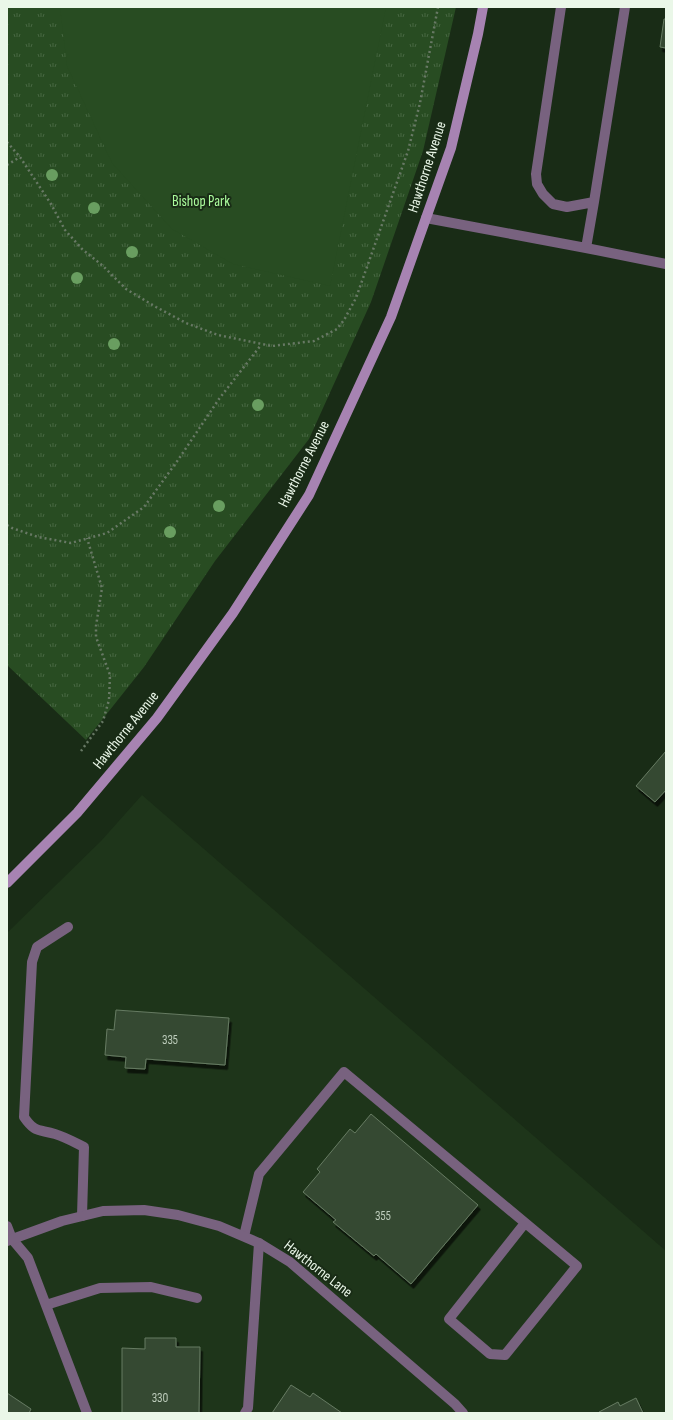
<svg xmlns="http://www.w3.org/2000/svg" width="673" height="1420" viewBox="0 0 673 1420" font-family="'Sofia Sans Condensed',sans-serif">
<defs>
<pattern id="park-tufts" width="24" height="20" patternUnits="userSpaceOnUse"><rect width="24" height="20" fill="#284c22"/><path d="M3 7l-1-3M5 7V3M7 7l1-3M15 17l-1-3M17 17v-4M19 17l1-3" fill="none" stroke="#476742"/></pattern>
<filter id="shadow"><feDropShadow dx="2.5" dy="4.5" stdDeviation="0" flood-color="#0009"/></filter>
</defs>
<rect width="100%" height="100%" fill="#192c16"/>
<!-- built -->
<path fill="#1e351a" d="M142,795L666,1251V1413H7V933L101,841Z"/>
<!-- park -->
<path fill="url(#park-tufts)" d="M7,7H456L423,151L371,302L309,439L215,561L144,667L86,740L7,665Z"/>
<!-- garden -->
<path fill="#284c22" d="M60,7H386L330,286L233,264L172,229L112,163L67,66Z"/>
<!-- building -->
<path fill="#364a33" stroke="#667b62" filter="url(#shadow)" d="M664,19H666V48L660,47Z
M666,751V790L655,802L636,786Z
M116,1010L229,1018L225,1065L146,1059L145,1069L125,1068L126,1057L105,1055L107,1029L114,1030Z
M371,1114L478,1205L411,1284L376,1254L374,1256L333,1222L336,1220L303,1192L320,1172L317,1169L350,1129L355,1133Z
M145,1338H176V1347H200L199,1413H122V1348L145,1349Z
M291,1385L310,1397L313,1393L342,1413H272Z
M7,1393L31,1409L29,1413H7Z
M636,1398L643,1413H599V1412L618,1402L620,1406Z"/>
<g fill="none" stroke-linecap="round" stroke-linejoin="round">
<!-- path -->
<path stroke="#687965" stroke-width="2.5" stroke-dasharray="2 3" stroke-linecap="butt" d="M7,142L20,157L51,204L65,230L82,249L103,266L126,289L156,307L186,323L218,335L272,346L314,341L337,329L344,320L356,298L408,151L420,103L438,7
M7,165L20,157
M7,525L12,528L38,537L71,543L107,533L144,507L178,460L219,399L261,345
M81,751L103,721L109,700L110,675L96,637V626L102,588L87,538"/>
<!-- lane -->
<path stroke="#78627f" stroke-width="10" d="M561,7L536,174L537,184L543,194L553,204L567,207L594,202
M426,218L586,248L594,202L625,7
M586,248L666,264
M68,927L37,947L32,962L24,1117C35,1133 38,1129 55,1134C65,1137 74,1142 84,1147L82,1216
M7,1226L12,1239L28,1258L87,1413
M244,1236L259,1174L344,1072L577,1266L505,1355L490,1354L449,1319L525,1223
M46,1305L100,1288L151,1287L197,1298
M245,1413L248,1408L259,1243"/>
<!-- street -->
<path stroke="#78627f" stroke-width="10" d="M7,1241L62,1221L103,1211L144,1210L178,1215L219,1226L259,1243L290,1262L455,1404L463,1413"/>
<!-- secondary -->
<path stroke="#a783b2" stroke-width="10" d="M7,883L77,813L157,718L233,613L309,495L391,317L426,218L451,148L478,34L483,7"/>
</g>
<!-- trees -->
<g fill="#699e60">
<circle cx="52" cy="175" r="6"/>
<circle cx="94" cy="208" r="6"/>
<circle cx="132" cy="252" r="6"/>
<circle cx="77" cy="278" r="6"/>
<circle cx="114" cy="344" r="6"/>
<circle cx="258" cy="405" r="6"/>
<circle cx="219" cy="506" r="6"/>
<circle cx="170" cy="532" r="6"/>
</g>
<g text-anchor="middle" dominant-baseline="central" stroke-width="4" stroke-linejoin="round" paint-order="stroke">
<!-- number labels -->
<g font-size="13" fill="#bdccbb">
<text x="170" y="1040">335</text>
<text x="383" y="1216">355</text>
<text x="160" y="1398">330</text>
</g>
<!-- street labels -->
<g font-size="15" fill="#eaf7e8" stroke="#192c16">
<text transform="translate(427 167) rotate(-72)">Hawthorne Avenue</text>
<text transform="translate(304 464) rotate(-63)">Hawthorne Avenue</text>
<text transform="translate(126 730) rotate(-51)">Hawthorne Avenue</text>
<text transform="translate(318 1269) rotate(38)">Hawthorne Lane</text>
</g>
<!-- park labels -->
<g font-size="15" fill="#abfc9d" stroke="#192c16">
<text x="201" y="201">Bishop Park</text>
</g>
</g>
<!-- border -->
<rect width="673" height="1420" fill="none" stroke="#eaf7e8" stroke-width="16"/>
</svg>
